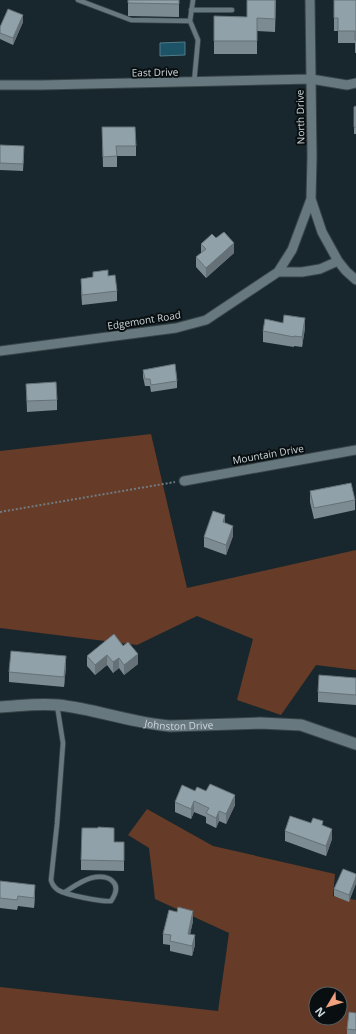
<svg xmlns="http://www.w3.org/2000/svg" width="356" height="1034" viewBox="0 0 356 1034" font-family="'Open Sans',sans-serif">
<rect width="100%" height="100%" fill="#18272d"/>
<!-- green -->
<path fill="#663b27" fill-rule="evenodd" d="M151,434L187,588L356,550V670L316,665L281,715L237,700L253,639L197,616L137,645L0,628V451Z
M147,809L213,846L335,874L333,896L356,900V1034H0V987L218,1011L229,933L155,899L149,848L128,835ZM316,994H340V1018H316Z"/>
<!-- water -->
<path fill="#1c5366" stroke="#517b89" d="M185,42V55L160,56V43Z"/>
<g fill="none" stroke-linecap="round" stroke-linejoin="round">
<!-- service casing -->
<g stroke="#384448" stroke-width="6">
<path id="service" d="M78,0L131,20L190,21
M193,0L190,21L198,40L194,83
M191,10H232
M57,705L63,743L57,824L51,880C52,884 55,888 58,890C66,895 102,902 111,901C124,882 108,874 91,878C81,881 73,887 65,892"/>
</g>
<!-- minor casing -->
<g stroke="#384448" stroke-width="11">
<path id="minor" d="M310,0L312,157L311,199L322,232L338,261L346,271L356,280
M0,85H42L311,79L347,85L356,83
M311,199L292,250L278,272H302L320,269L338,261
M0,351L176,328L206,320L278,272
M184,481L356,450"/>
</g>
<!-- tertiary casing -->
<g stroke="#384448" stroke-width="13">
<g id="tertiary">
<path id="s1" d="M0,707C19,706 39,703 58,705C96,709 132,723 170,726L260,723L301,725L356,744"/>
</g>
</g>
<!-- path -->
<path stroke="#707c81" stroke-width="2" stroke-dasharray="2 2" stroke-linecap="butt" d="M0,512L175,482"/>
<!-- service -->
<use href="#service" stroke="#67787f" stroke-width="4.5"/>
<!-- minor -->
<use href="#minor" stroke="#67787f" stroke-width="9"/>
<!-- tertiary -->
<use href="#tertiary" stroke="#67787f" stroke-width="11"/>
</g>
<!-- wall -->
<path fill="#7c8a91" d="M128,0H179V17L128,16Z
M276,0L275,32L257,31V54H214V16L247,17Z
M334,0H356V53H355V43H338V31H334Z
M23,22L13,45L0,39V27Z
M356,106V134H354V107Z
M102,127L136,146V156H117V167H103Z
M0,145L24,153L23,171L0,170Z
M216,238L234,253L206,278L196,267V257L201,253V244Z
M93,272L117,291V301L82,305L81,289V279L93,277Z
M305,328L302,347L294,346V347L263,342V331Z
M143,370L177,381V388L151,392L150,386H145L143,377Z
M26,384L57,400V410L27,412Z
M310,491L355,500V510L314,519L310,502Z
M225,523L233,536L226,555L204,547V537Z
M114,634L138,664L124,675L119,668L113,673L107,665L95,675L87,666V656Z
M66,666L64,687L9,682V672Z
M356,678V705L318,702V692Z
M195,791L235,805L226,824L219,821L216,828L206,823V817L194,812L191,819L175,812V802Z
M311,823L323,826L332,839L326,856L285,841V831Z
M98,828L114,842H124V871L81,870V860Z
M356,874L349,902L334,896V889Z
M0,881L35,895L34,908L18,906L17,910L0,908Z
M193,921L190,934L195,945L192,956L170,951V945L163,944V934Z
M356,1013V1034H347V1029Z"/>
<!-- shaded-wall -->
<path fill="#657176" d="M23,15V22L13,45V38Z
M234,243V253L206,278V268Z
M305,318V328L302,347V337Z
M225,515V525L223,522Z
M233,526V536L226,555V545Z
M138,654V664L124,675V665Z
M107,655V665L95,675V665Z
M66,656V666L64,687V677Z
M119,658V668L113,673V662Z
M235,795V805L226,824V814Z
M194,801V812L191,819V809Z
M219,811V821L216,828V818Z
M332,829V839L326,856V846Z
M356,877V884L349,902V895Z
M35,885V895L34,908V898Z
M193,911V921L188,944V934Z
M195,935V945L192,956V946Z"/>
<!-- building -->
<path fill="#90a1a9" stroke="#657176" d="M128,0H179V4L128,3Z
M247,0H275V19L257,18V41H214V16L247,17Z
M334,0H356V40H355V31H338V18H334Z
M8,9L23,15L13,38L0,33V27Z
M356,106V127H354V107Z
M102,127H135L136,146H116L117,156L103,157Z
M0,145L24,146L23,164L0,163Z
M224,232L234,243L206,268L196,257L206,249L201,244L212,234L216,238Z
M108,270V276L115,275L117,291L82,295L81,279L93,277V272Z
M284,315L305,318L302,337L294,336V337L263,331L265,319L283,323Z
M175,364L177,381L151,385L150,379H145L143,370Z
M56,382L57,400L27,401L26,384Z
M351,483L355,500L314,508L310,491Z
M213,511L225,515L223,522L233,526L226,545L204,537Z
M114,634L123,646L128,642L138,654L124,665L119,658L113,662L107,655L95,665L87,656Z
M11,651L66,656L64,677L9,672Z
M319,675L356,678V695L318,692Z
M210,784L235,795L226,814L219,811L216,818L206,813L209,808L194,801L191,809L175,802L182,785L195,791L197,787L206,791Z
M290,816L311,823L313,818L323,821L322,825L332,829L326,846L285,831Z
M98,827L114,828V842H124V861L81,860L82,828H98Z
M343,869L356,874V877L349,895L334,889Z
M0,881L35,885L34,898L18,896L17,900L0,898Z
M178,907L193,911L188,934L195,935L192,946L170,941L171,935L163,934L169,910L177,912Z
M349,1012L356,1013V1030L347,1029Z"/>
<g text-anchor="middle" dominant-baseline="central" stroke-width="4" stroke-linejoin="round" paint-order="stroke">
<!-- street labels -->
<g font-size="10" fill="#ced7db" stroke="#090f11">
<text transform="translate(155 72) rotate(-1)">East Drive</text>
<text transform="translate(300 117) rotate(-91)">North Drive</text>
<text transform="translate(144 320) rotate(-9)">Edgemont Road</text>
<text transform="translate(268 454) rotate(-10)">Mountain Drive</text>
<text stroke="none"><textPath href="#s1" startOffset="181">Johnston Drive</textPath></text>
</g>
</g>
<!-- north arrow -->
<g transform="translate(328 1006) rotate(232)"><circle r="19" fill="#090f11" stroke="#585f62"/>
<path d="M0-3L7 15L0 10L-7 15Z" fill="#f1a17d"/>
<text y="-6" font-size="11" font-weight="bold" text-anchor="middle" fill="#ced7db">N</text>
</g>
</svg>
